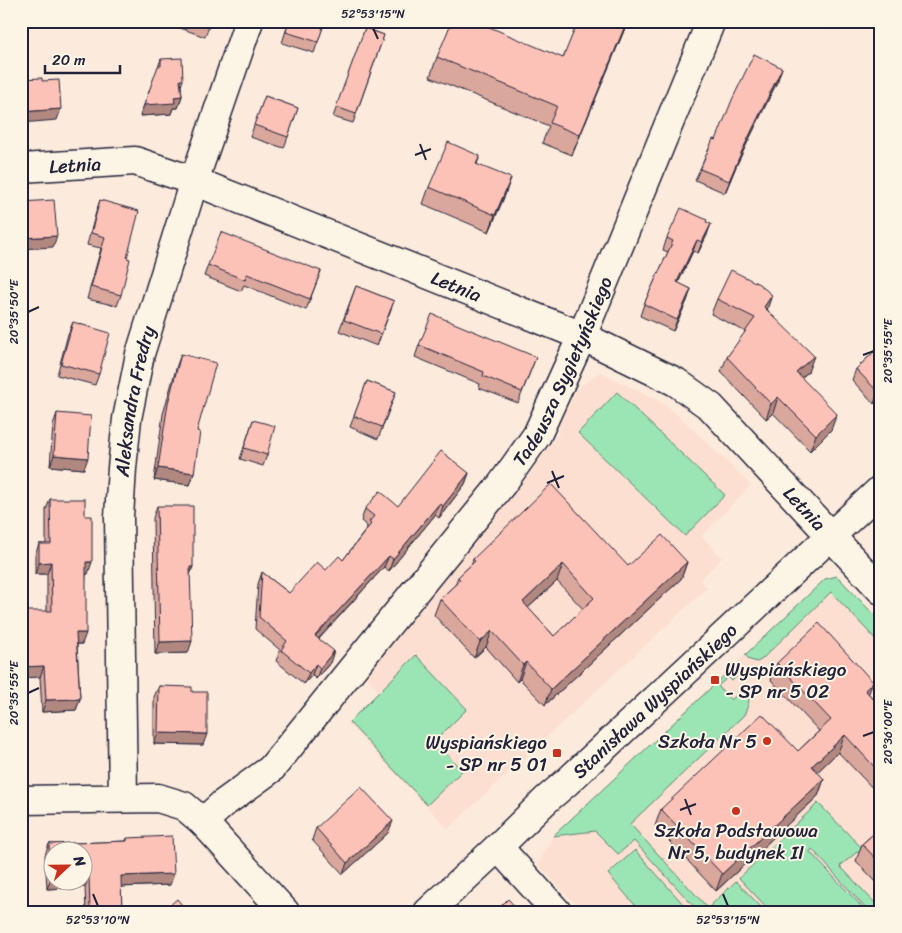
<svg xmlns="http://www.w3.org/2000/svg" width="902" height="933" viewBox="0 0 902 933" font-family="Sriracha,sans-serif">
<rect width="100%" height="100%" fill="#fcebdc"/>
<filter id="ink" filterUnits="userSpaceOnUse"><feTurbulence type="fractalNoise" baseFrequency=".02" numOctaves="2"/><feDisplacementMap in="SourceGraphic" scale="10" xChannelSelector="R" yChannelSelector="G"/><feConvolveMatrix kernelMatrix="1 2 1 2 8 2 1 2 1" color-interpolation-filters="sRGB"/></filter>
<g filter="url(#ink)">
<!-- built -->
<path fill="#fcdfd1" d="M600,372L663,403L681,418L751,485L702,536L722,558L700,580L707,588L448,829L347,723L378,691L370,681L367,672L528,476L558,434L560,423L577,389Z
M837,576L881,622V912H582L538,864L553,836L825,579Z"/>
<!-- green -->
<path fill="#9be4b3" stroke="#5e8377" d="M617,392L725,495L685,536L578,433Z
M837,576L881,622V645L831,592L761,660L757,662L750,660L745,655L825,579Z
M416,655L467,709L435,741L462,771L427,805L349,722Z
M731,669L737,676L732,681L728,677L718,686L731,700L746,687C751,698 749,704 744,715L630,824L708,908L736,881L766,912H699L634,841L618,854L595,831L553,836Z
M818,803L862,848L840,866L877,905L869,912L812,849L810,852L867,912H771L739,878Z
M635,850L684,905L676,912H641L608,874Z"/>
<g fill="none" stroke-linecap="round" stroke-linejoin="round">
<!-- street casing -->
<g stroke="#22223b" stroke-width="31">
<g id="street">
<path id="s1" d="M21,168L135,161L194,181L582,336L676,382L711,407L881,590"/>
<path id="s2" d="M123,798L119,517L122,468L127,419L140,354L194,181L249,21"/>
<path d="M21,800L158,798L184,806L203,822L285,912"/>
<path id="s3" d="M203,822L224,803L271,769L502,484L537,435L582,336L711,21"/>
<path d="M498,847L557,912"/>
<path id="s4" d="M428,912L498,847L546,800L567,782L881,489"/>
</g>
</g>
<!-- street -->
<use href="#street" stroke="#fcf5e5" stroke-width="28"/>
</g>
<!-- wall -->
<path fill="#daa79d" stroke="#22223b" fill-rule="evenodd" d="M116,21H128L121,28Z
M173,21H211L205,37L172,25Z
M289,21H325L314,53L282,43Z
M628,21L572,155L542,143L549,126L430,77L437,57L563,58Z
M815,21H837L834,29Z
M365,28L384,35L353,123L333,117Z
M161,59L183,80L181,86L182,96L178,108H173L171,114L140,116Z
M778,80L737,164L725,193L695,180L700,169L716,140Z
M265,96L298,108L284,148L250,137Z
M480,156L477,164L505,195L489,232L423,204L429,187Z
M100,200L121,295L117,306L87,299L101,248L87,245L96,212Z
M706,222L707,235L698,253L693,251L678,283L691,289L687,301L673,331L640,316L644,304L668,252L663,250L667,238Z
M208,265L321,271L306,310L244,285L241,291L204,276Z
M356,286L394,301L377,346L339,331Z
M717,299L767,309L808,372L801,378L831,430L810,451L773,413L766,419L721,372L727,357L746,332L711,314Z
M881,320V337L876,332Z
M73,322L99,374L95,385L57,375L68,334Z
M419,345L536,357L518,403L479,388L480,384L415,357Z
M881,345V397L874,404L852,380L856,369Z
M181,354L197,431L194,473L190,485L154,480L163,414L177,365Z
M367,381L396,392L378,439L350,427Z
M57,413L84,469L50,466L53,425Z
M253,420L267,455L263,466L240,459Z
M469,473L465,484L439,518L435,515L389,571L384,567L319,639L330,663L316,679L312,675L304,684L276,661L280,650L255,629L258,584L262,572L289,593L343,560L365,531L367,526L361,521L365,509L398,506Z
M50,499L85,516L88,574H86L82,644H77L80,699L76,710L42,712L40,677L47,611V574H35V555L39,544H46V510Z
M157,506L188,653L155,654L153,518Z
M473,559L628,566L687,562L681,579L545,705L520,679L517,682L486,647L474,658L434,615L440,599L455,585L458,577L471,565ZM557,581L583,609L554,636L528,608Z
M777,663L869,694L881,707V797L838,752L817,772L824,779L818,796L716,891L655,826L661,809L798,751L819,731L771,680Z
M159,686L192,692L203,745L154,744V697Z
M881,827V887L856,861L862,844Z
M316,828L388,833L343,874L312,840Z
M127,838L170,885L121,887L122,912H86L85,887L47,889L45,855L49,844L126,841Z"/>
<!-- shaded-wall -->
<path fill="#b18880" stroke="#22223b" d="M124,21H128L121,28Z
M627,21H628L572,155L580,135Z
M782,68L778,80L737,164L725,193L741,153Z
M182,96L178,108H173L171,114L140,116L144,105L174,97Z
M61,109L57,120L21,123V112Z
M511,178L505,195L489,232L495,215Z
M711,224L707,235L698,253L702,242Z
M57,236L53,247L21,249V238Z
M697,240L693,251L673,294L677,282Z
M691,289L687,301L673,331L677,320Z
M772,295L767,310L764,307Z
M814,356L808,372L790,387L796,372Z
M881,390V397L874,404L878,392Z
M778,397L773,413L766,419L771,404Z
M837,414L831,430L810,451L816,435Z
M54,455L88,458L84,469L50,466Z
M158,468L194,473L190,485L154,480Z
M469,473L465,484L439,518L443,506Z
M439,504L435,515L389,571L393,559Z
M389,556L384,567L311,647L315,636Z
M51,562L47,574H35L39,563Z
M86,562H92L88,574H81Z
M687,562L681,579L545,705L551,689Z
M563,564L557,581L517,618L523,602Z
M190,567H193L189,578Z
M492,631L486,647L474,658L480,642Z
M76,633H86L82,644H72Z
M192,641L188,653L155,654L160,642Z
M334,651L330,663L316,679L320,668Z
M526,662L520,679L517,682L523,665Z
M316,664L312,675L304,684L309,673Z
M44,666L40,677L21,678V667Z
M873,682L867,698L865,690Z
M80,699L76,710L42,712L46,700Z
M158,733L207,734L203,745L154,744Z
M845,735L838,752L806,783L812,766Z
M824,779L818,796L716,891L722,874Z
M393,821L388,833L343,874L347,863Z
M174,874L170,885L117,887L121,876Z
M89,876L85,887L47,889L51,878H52V880H82V877Z"/>
<!-- building -->
<path fill="#fdc2b7" stroke="#22223b" fill-rule="evenodd" d="M196,21H211L209,26Z
M289,21H325L318,42L286,32Z
M452,21H475L563,58L578,21H627L580,135L550,123L557,106L437,57Z
M365,28L384,35L356,114L336,107Z
M754,54L782,68L741,153L729,181L700,169L713,139L716,140L732,100Z
M182,58L183,80H180L182,96L174,97L175,103L144,105L158,66H161V59Z
M42,78V81L59,80L61,109L21,112V79Z
M265,96L298,108L288,137L254,125Z
M448,142L480,156L476,164L511,178L495,215L429,187Z
M54,200L57,236L21,238V202Z
M100,200L139,211L127,258L130,259L121,295L91,287L105,237L91,233Z
M681,208L707,220L706,222L711,224L702,242L697,240L677,282L691,289L677,320L644,304L673,241L667,238Z
M221,232L321,271L310,299L247,274L245,280L208,265Z
M731,270L759,284L772,295L764,307L814,356L796,372L837,414L816,435L778,397L771,404L727,357L755,318L717,299Z
M356,286L394,301L381,334L344,320Z
M432,314L536,357L522,392L483,376L484,372L419,345Z
M73,322L110,333L99,374L61,364Z
M881,345V390L878,392L856,369Z
M181,354L216,363L197,431L200,432L194,473L158,468L168,403Z
M367,381L396,392L382,427L354,416Z
M57,413L91,416L88,458L54,455Z
M253,420L275,426L267,455L244,448Z
M441,451L469,473L443,506L439,504L393,559L389,556L315,636L334,651L320,668L316,664L309,673L281,650L287,641L259,617L262,572L289,593L317,562L326,570L339,556L343,560L371,524L369,522L374,516L365,509L380,491L398,506Z
M551,484L628,566L662,535L687,562L551,689L526,662L523,665L492,631L480,642L440,599L460,580L458,577L475,561L473,559ZM563,564L594,598L554,636L523,602Z
M50,499H85V516H92V562H86V633H76L80,699L46,700L44,666L21,667V611H52L51,562L39,563V544H51Z
M157,506H193V567H190L192,641L160,642Z
M819,623L873,682L865,690L881,707V774L845,735L812,766L824,779L722,874L661,809L762,714L798,751L831,720L777,663Z
M159,686L192,687V692H207V734L158,733Z
M361,787L393,821L347,863L316,828Z
M881,827V864L862,844Z
M172,836L174,874L121,876L122,912H90L89,876L82,877V850H52V878H51L49,844L127,841V838Z
M177,899L188,912H162Z
M508,899L520,912H495Z"/>
</g>
<!-- ticks -->
<path fill="none" stroke="#22223b" stroke-width="2" d="M373,28L378,39M420,144L426,160M415,155L431,149M28,312L39,307M863,355L874,351M552,471L559,488M547,483L564,476M28,693L39,688M863,736L874,732M685,799L691,815M680,810L696,804M93,894L98,906M723,894L728,906"/>
<!-- markers -->
<g fill="#c8321e" stroke="#fcf5e5" stroke-width="2">
<rect x="710" y="675" width="10" height="10" rx="2.5"/>
<circle cx="767" cy="741" r="5"/>
<rect x="552" y="748" width="10" height="10" rx="2.5"/>
<circle cx="736" cy="811" r="5"/>
</g>
<g text-anchor="middle" dominant-baseline="central" stroke-width="4" stroke-linejoin="round" paint-order="stroke">
<!-- street labels -->
<g font-size="19" fill="#22223b" stroke="#fcf5e5">
<text stroke="none"><textPath href="#s1" startOffset="54">Letnia</textPath></text>
<text stroke="none"><textPath href="#s1" startOffset="459">Letnia</textPath></text>
<text stroke="none"><textPath href="#s3" startOffset="582">Tadeusza Sygietyńskiego</textPath></text>
<text stroke="none"><textPath href="#s2" startOffset="398">Aleksandra Fredry</textPath></text>
<text stroke="none"><textPath href="#s1" startOffset="880">Letnia</textPath></text>
<text stroke="none"><textPath href="#s4" startOffset="310">Stanisława Wyspiańskiego</textPath></text>
</g>
<!-- poi labels -->
<g font-size="19" fill="#22223b" stroke="#fcf5e5" text-anchor="end">
<text x="725" y="669" text-anchor="start">Wyspiańskiego<tspan x="725" dy="22">- SP nr 5 02</tspan></text>
<text x="757" y="741">Szkoła Nr 5</text>
<text x="547" y="742">Wyspiańskiego<tspan x="547" dy="22">- SP nr 5 01</tspan></text>
<text x="736" y="830" text-anchor="middle">Szkoła Podstawowa<tspan x="736" dy="22">Nr 5, budynek II</tspan></text>
</g>
</g>
<!-- margin -->
<rect width="902" height="933" fill="none" stroke="#fcf5e5" stroke-width="55"/>
<!-- north arrow -->
<g transform="translate(68 866) rotate(68)"><circle r="24" fill="#fcf5e5" stroke="#a5a1a1"/>
<path d="M0-4L9 19L0 12L-9 19Z" fill="#c8321e"/>
<text y="-8" font-size="14" font-weight="bold" text-anchor="middle" fill="#22223b">N</text>
</g>
<!-- scale -->
<path d="M45 65v8h75v-8" fill="none" stroke="#22223b" stroke-width="2.5"/>
<text x="52" y="65" font-size="15" fill="#22223b" stroke="#fcf5e5" stroke-width="4" paint-order="stroke">20 m</text>
<rect x="28" y="28" width="846" height="878" fill="none" stroke="#22223b" stroke-width="2"/>
<g font-size="12" text-anchor="middle" fill="#22223b">
<text x="373" y="18">52°53'15"N</text>
<text transform="translate(14 312) rotate(-90)" y="4">20°35'50"E</text>
<text transform="translate(888 351) rotate(-90)" y="4">20°35'55"E</text>
<text transform="translate(14 693) rotate(-90)" y="4">20°35'55"E</text>
<text transform="translate(888 732) rotate(-90)" y="4">20°36'00"E</text>
<text x="98" y="924">52°53'10"N</text>
<text x="728" y="924">52°53'15"N</text>
</g>
</svg>
